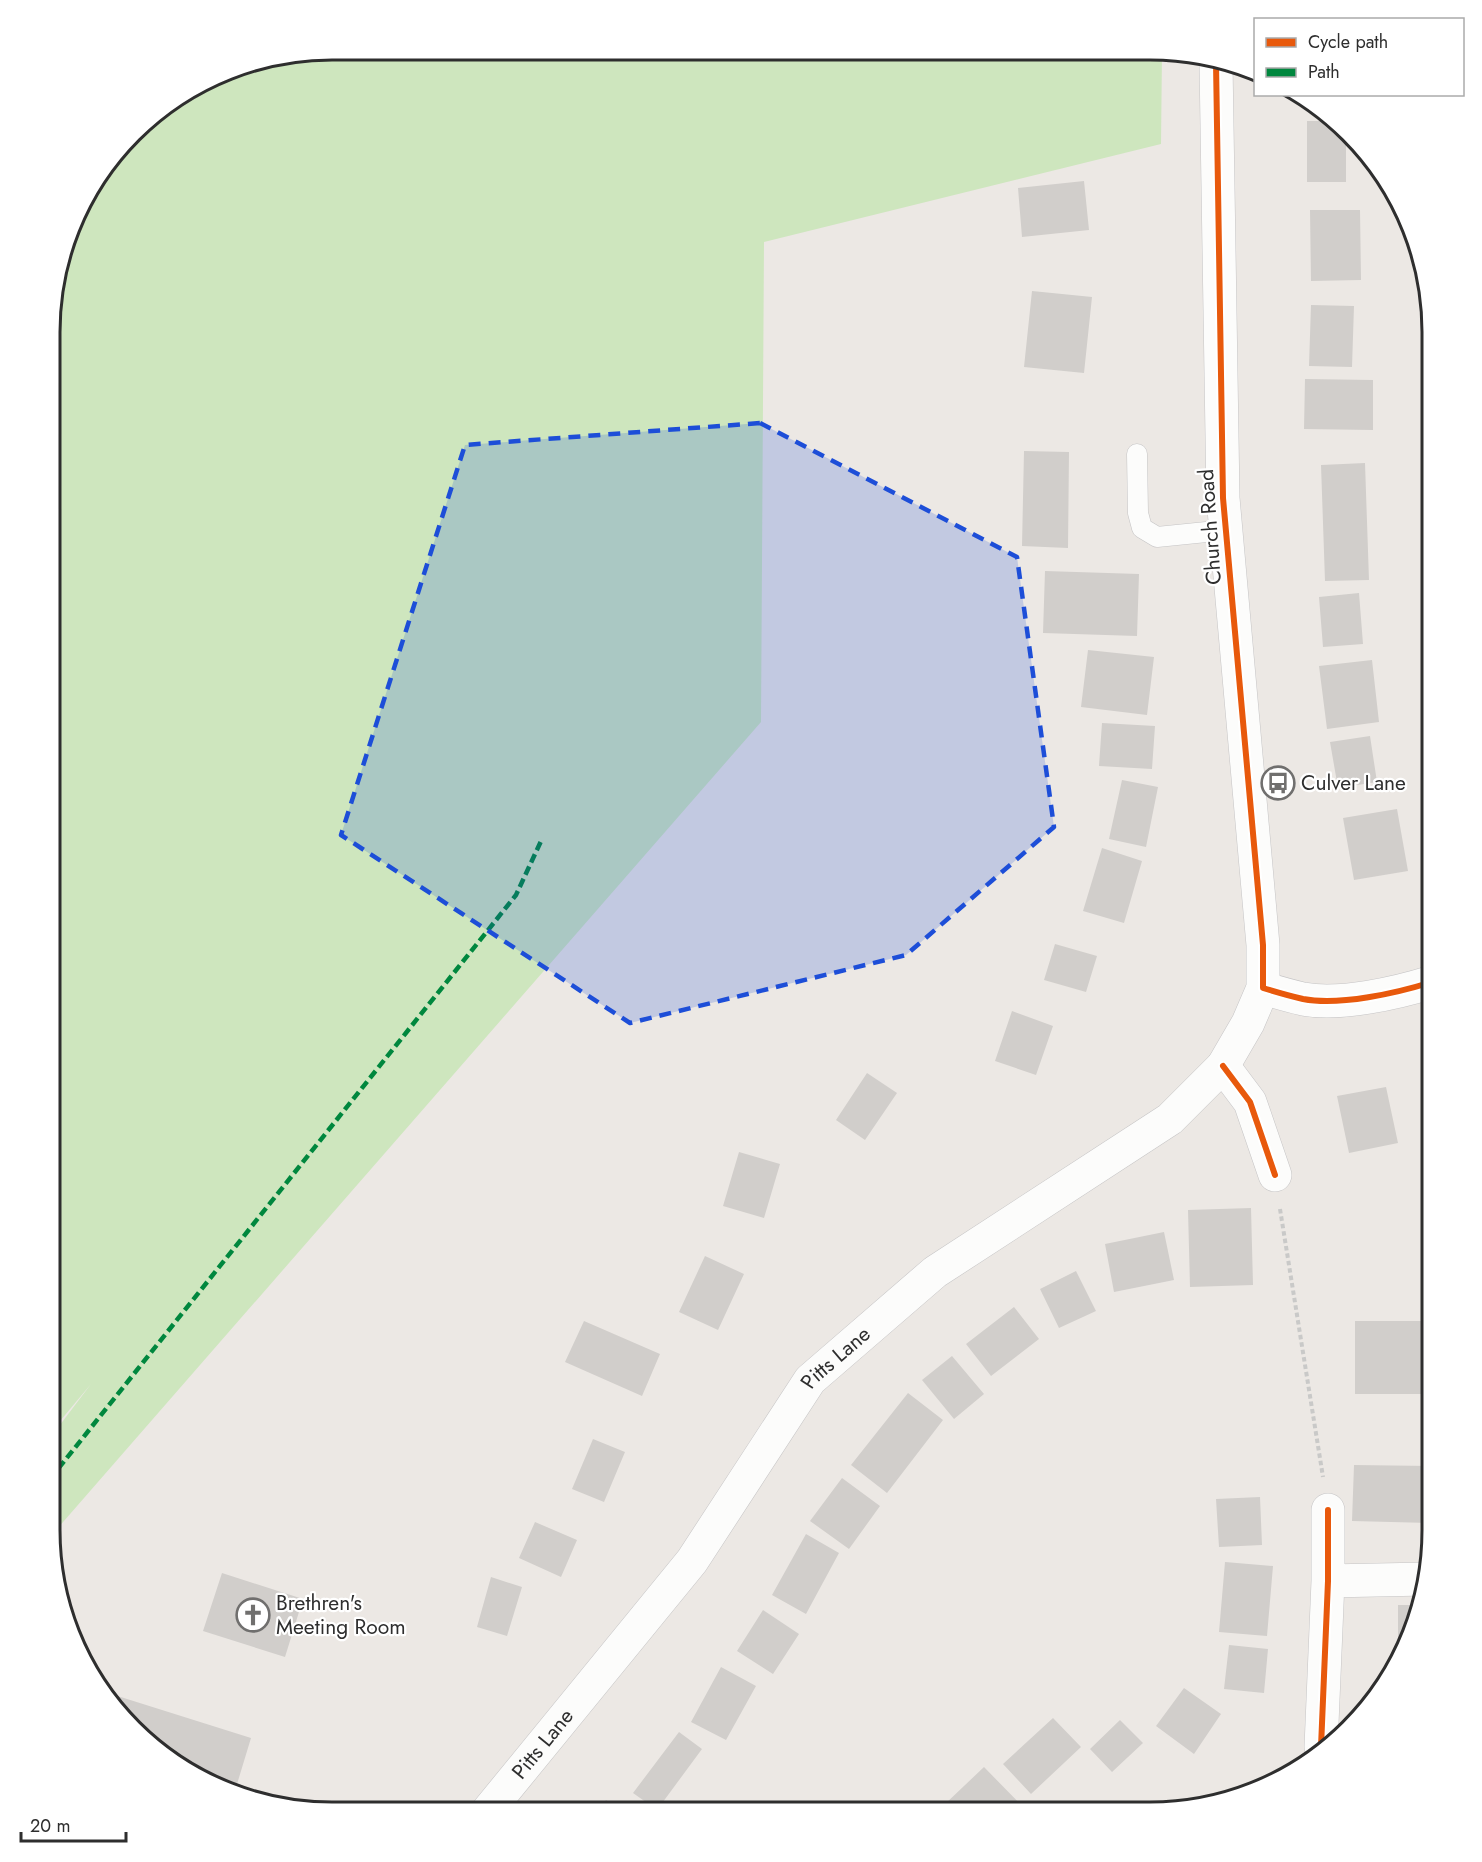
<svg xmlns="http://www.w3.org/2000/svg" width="1482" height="1862" viewBox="0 0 1482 1862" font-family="Jost,sans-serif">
<rect width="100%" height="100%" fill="#ece8e4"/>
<!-- green -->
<path fill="#cee6be" d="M332,50L1162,52L1161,144L764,242L761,722L50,1537V1438L91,1384L50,1433L52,295L87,191L146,119L241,65Z"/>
<!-- building -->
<path fill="#d1cecb" d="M1307,121H1329L1346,139V182H1307Z
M1084,181L1089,230L1022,237L1018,188Z
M1310,210H1360L1361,280L1311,281Z
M1032,291L1092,297L1084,373L1024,367Z
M1311,305L1354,306L1352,367L1309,366Z
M1305,379L1373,380V430L1304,429Z
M1024,451L1069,452L1068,548L1022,546Z
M1365,463L1369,580L1325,581L1321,465Z
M1045,571L1139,574L1137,636L1043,633Z
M1359,593L1363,644L1323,647L1319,597Z
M1088,650L1154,657L1147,715L1081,707Z
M1372,660L1379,722L1327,729L1319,666Z
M1102,723L1155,726L1152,769L1099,766Z
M1370,736L1377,782L1338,788L1330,742Z
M1122,780L1158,787L1146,847L1109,839Z
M1397,809L1408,871L1354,880L1343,818Z
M1102,848L1142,861L1124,923L1083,911Z
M1055,944L1097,956L1086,992L1044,980Z
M1012,1011L1053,1026L1036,1075L995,1061Z
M867,1073L897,1093L865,1140L836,1120Z
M1386,1087L1398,1143L1349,1153L1337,1096Z
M739,1152L780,1164L764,1218L723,1206Z
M1251,1208L1253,1285L1190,1287L1188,1210Z
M1164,1232L1174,1280L1114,1292L1105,1244Z
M705,1256L744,1274L718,1330L679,1312Z
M1076,1271L1096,1311L1059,1328L1040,1289Z
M1014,1307L1039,1339L991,1376L966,1344Z
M584,1321L660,1354L642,1396L565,1362Z
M1355,1321H1425V1394H1355Z
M952,1356L984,1394L954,1419L922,1380Z
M908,1393L943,1420L887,1493L851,1465Z
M593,1439L625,1452L604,1502L572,1489Z
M1354,1465L1431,1466L1430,1523L1352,1521Z
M842,1478L880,1506L849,1549L810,1521Z
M1260,1497L1262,1545L1219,1547L1216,1499Z
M535,1522L577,1540L561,1577L519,1558Z
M806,1534L839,1553L806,1614L772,1595Z
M1225,1562L1273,1566L1267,1636L1219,1632Z
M222,1573L303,1599L285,1657L203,1631Z
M491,1577L522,1587L507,1636L477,1627Z
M1398,1605H1420L1417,1621L1398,1661Z
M763,1610L799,1634L773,1674L737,1651Z
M1229,1645L1268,1649L1264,1693L1224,1689Z
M721,1667L756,1686L726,1740L691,1722Z
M1184,1688L1221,1714L1194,1754L1156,1726Z
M108,1693L251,1738L234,1794L176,1765Z
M1053,1718L1081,1747L1031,1794L1003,1764Z
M1120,1720L1143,1743L1112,1772L1090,1749Z
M679,1732L702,1749L657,1810L633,1793Z
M984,1767L1023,1807L1018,1812H950L944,1805Z
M606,1800L623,1812H597Z"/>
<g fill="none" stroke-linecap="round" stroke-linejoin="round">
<!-- lane casing -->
<g stroke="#c5c4c5" stroke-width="21">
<path id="lane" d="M1137,454L1138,513L1142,528L1157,537L1226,530"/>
</g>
<!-- street casing -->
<g stroke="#c5c4c5" stroke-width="34">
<path id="street" d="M1263,988C1276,992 1290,996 1303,999C1340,1006 1397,993 1432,982
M1223,1066L1250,1102L1275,1175
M1328,1581L1426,1579
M1321,1747L1328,1581V1510"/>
</g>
<!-- secondary casing -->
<g stroke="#c5c4c5" stroke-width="34">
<g id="secondary">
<path id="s1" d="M487,1812L692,1561L810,1380L935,1272L1170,1119L1223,1066L1248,1023L1263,988V945L1223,498L1216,63"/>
</g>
</g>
<!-- path -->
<path stroke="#c9c9c8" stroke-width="4" stroke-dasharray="4.5 3" stroke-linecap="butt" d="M1280,1209L1323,1477"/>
<!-- lane -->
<use href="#lane" stroke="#fcfcfb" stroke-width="20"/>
<!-- street -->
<use href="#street" stroke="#fcfcfb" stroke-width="33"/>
<!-- secondary -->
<use href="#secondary" stroke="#fcfcfb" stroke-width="33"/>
<!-- quiet -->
<path stroke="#00873e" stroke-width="4.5" stroke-dasharray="9 4.5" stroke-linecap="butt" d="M50,1479L516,895L542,839"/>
<!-- cycleway casing -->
<g stroke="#fff" stroke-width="10">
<path id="cycleway" d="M1216,63L1223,498L1263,945V988C1276,992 1290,996 1303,999C1340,1006 1397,993 1432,982
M1223,1066L1250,1102L1275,1175
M1321,1747L1328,1581V1510"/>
</g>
<!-- cycleway -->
<use href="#cycleway" stroke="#e8590c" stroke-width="6"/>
</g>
<!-- marked area -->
<path fill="#1d4ed8" fill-opacity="0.2" stroke="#1d4ed8" stroke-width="4.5" stroke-dasharray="12 8" stroke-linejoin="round" d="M760,423L1017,557L1054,827L906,955L630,1023L341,835L465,445Z"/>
<!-- icons -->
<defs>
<g id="bus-ring" transform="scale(1.725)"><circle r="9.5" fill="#fff" stroke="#706f6e" stroke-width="1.5"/><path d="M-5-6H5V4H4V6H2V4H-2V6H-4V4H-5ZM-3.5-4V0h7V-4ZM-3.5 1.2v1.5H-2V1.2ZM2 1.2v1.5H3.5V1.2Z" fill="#706f6e"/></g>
<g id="church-ring" transform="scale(1.725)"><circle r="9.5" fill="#fff" stroke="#706f6e" stroke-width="1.5"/><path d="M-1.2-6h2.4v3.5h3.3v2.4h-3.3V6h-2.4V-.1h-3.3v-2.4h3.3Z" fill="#706f6e"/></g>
</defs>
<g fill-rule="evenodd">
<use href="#bus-ring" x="1278" y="783"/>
<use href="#church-ring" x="253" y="1615"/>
</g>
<g text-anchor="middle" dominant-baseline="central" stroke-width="4.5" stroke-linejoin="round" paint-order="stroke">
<!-- street labels -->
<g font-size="21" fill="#2e2e2e" stroke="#fff">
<text transform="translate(1210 527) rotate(-94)">Church Road</text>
<text stroke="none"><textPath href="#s1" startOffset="574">Pitts Lane</textPath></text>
<text stroke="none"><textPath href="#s1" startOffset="88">Pitts Lane</textPath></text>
</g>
<!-- poi labels -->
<g font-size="21" fill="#2e2e2e" stroke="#fff" text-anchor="start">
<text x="1301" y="783">Culver Lane</text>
<text x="276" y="1603">Brethren's<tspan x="276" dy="24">Meeting Room</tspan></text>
</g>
</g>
<!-- crop -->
<path d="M0 0H1482V1862H0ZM332 60H1150A272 272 0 0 1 1422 332V1530A272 272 0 0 1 1150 1802H332A272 272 0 0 1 60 1530V332A272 272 0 0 1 332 60Z" fill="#fff" fill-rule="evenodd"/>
<path fill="none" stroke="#2e2e2e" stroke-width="3" d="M332 60H1150A272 272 0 0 1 1422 332V1530A272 272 0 0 1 1150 1802H332A272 272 0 0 1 60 1530V332A272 272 0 0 1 332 60Z"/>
<!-- legend -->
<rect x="1254" y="18" width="210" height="78" fill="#ffffff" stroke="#ababab" stroke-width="1.5"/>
<rect x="1266" y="38" width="30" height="9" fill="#e8590c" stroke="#ababab" stroke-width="1.5"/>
<text x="1308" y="48" font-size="18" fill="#2e2e2e">Cycle path</text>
<rect x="1266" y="68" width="30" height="9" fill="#00873e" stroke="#ababab" stroke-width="1.5"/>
<text x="1308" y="78" font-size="18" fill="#2e2e2e">Path</text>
<!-- scale -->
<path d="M21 1832v9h105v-9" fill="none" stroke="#2e2e2e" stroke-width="3"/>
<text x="30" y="1832" font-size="18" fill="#2e2e2e" stroke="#ffffff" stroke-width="4.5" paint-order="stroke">20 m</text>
</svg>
